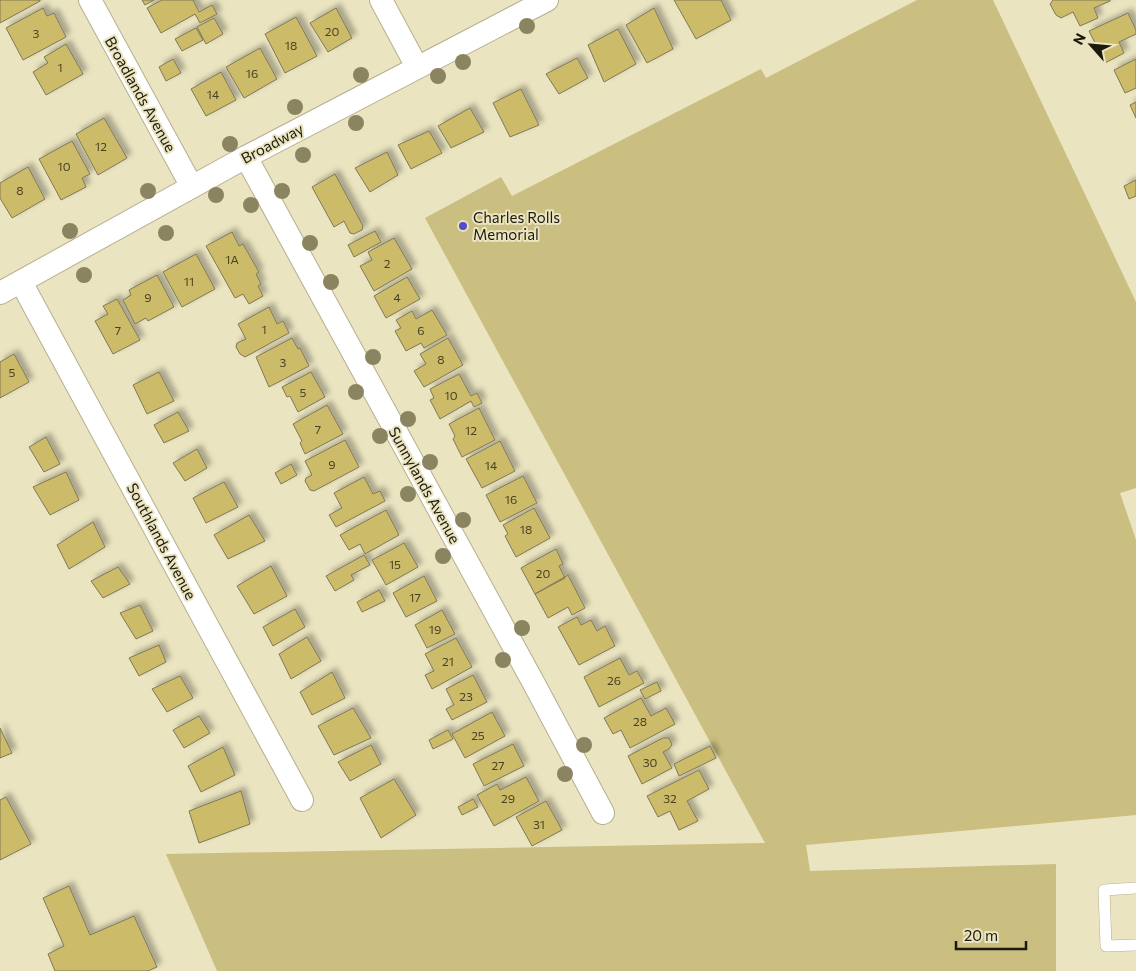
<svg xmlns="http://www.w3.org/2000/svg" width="1136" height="971" viewBox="0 0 1136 971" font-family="Commissioner,sans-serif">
<defs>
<filter id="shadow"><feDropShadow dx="4.5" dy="-4.5" stdDeviation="2.5" flood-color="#0004"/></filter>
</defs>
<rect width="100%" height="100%" fill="#eae4c0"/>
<!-- green -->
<path fill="#cabe81" d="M917,0H993L1136,302V488L1120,493L1136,540V815L806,845L810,871L1056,864V971H217L166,854L765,843L425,218L501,177L512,196L761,69L766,78Z"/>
<!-- building -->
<path fill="#ccbb69" stroke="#7f7859" filter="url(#shadow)" d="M0,0H40V1L0,23Z
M142,0H154L145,5Z
M162,0H193L199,12L212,5L217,14L200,23L195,14L161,33L147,8Z
M674,0H721L731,20L696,39Z
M1053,0H1110V1L1094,8L1098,18L1080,26L1073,12L1061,18L1056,15L1050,4Z
M43,8L47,16L54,13L66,37L23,60L6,28Z
M336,8L352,38L328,52L310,23Z
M654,8L673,49L647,63L626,25Z
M1128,13L1136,30V34L1119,42L1124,53L1105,63L1089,31Z
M296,17L317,56L285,73L265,34Z
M214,18L223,34L206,44L197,27Z
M196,28L203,40L182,51L175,39Z
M618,29L636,64L604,82L588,45Z
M66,44L83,74L46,95L33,72L48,63L44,57Z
M260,48L277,79L244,98L226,67Z
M577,58L588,78L559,94L546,74Z
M173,59L181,73L166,81L159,67Z
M1136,59V88L1125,93L1114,70Z
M221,72L236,100L206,116L191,89Z
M521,89L539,125L510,137L493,103Z
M1136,102V118L1130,105Z
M470,108L484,132L451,148L438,126Z
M104,118L127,158L98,175L76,134Z
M429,131L442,153L411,169L398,145Z
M72,141L90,174L82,178L86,187L61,200L39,159Z
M387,152L398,175L370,192L355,168Z
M28,167L45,199L12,218L0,198V183Z
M335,174L363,226L362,230L354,234L350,233L344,221L334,227L312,187Z
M1136,180V196L1129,199L1124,186Z
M375,231L381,242L354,257L348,245Z
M232,232L239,246L243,244L259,272L256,274L261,284L258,286L263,296L249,304L243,294L235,298L206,246Z
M394,238L412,269L374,291L360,266L372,260L368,252Z
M196,254L215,289L182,307L163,272Z
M157,275L174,307L148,321L146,318L135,324L123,300L131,295L129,290Z
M407,277L420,299L386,318L374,296Z
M117,299L140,340L113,354L95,321L108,314L103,306Z
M269,307L277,324L283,321L289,333L245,357L240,354L236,347L237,343L246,339L238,324Z
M432,310L447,335L424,348L421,343L406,351L395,331L401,328L396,320L412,311L416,319Z
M292,338L298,349L300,348L309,366L269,387L256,357Z
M448,338L463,365L424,387L414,371L426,364L420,354Z
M14,354L29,382L0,398V362Z
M159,372L174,401L147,414L133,385Z
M311,372L325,397L298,412L290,396L287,397L282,387Z
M459,374L471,396L477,393L482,403L474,407L471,401L440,419L430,400L434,398L430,389Z
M327,405L343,434L305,454L300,443L302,441L293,424Z
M479,408L495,440L462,457L453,439L455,436L449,424Z
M178,412L189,431L164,443L154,425Z
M46,437L60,464L44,472L29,447Z
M345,440L359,467L314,491L310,490L305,481L306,478L312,475L305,461Z
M500,441L515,471L482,488L466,459Z
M197,449L207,468L185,481L173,463Z
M291,464L297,475L281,484L275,473Z
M66,472L79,500L50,515L33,487Z
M523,476L537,503L500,522L486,495Z
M364,477L373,494L380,491L385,501L336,527L329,515L342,508L334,493Z
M224,482L238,507L206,523L193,498Z
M534,508L550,538L516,557L505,536L508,534L503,525Z
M386,510L399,535L365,554L360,544L349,550L340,535Z
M249,515L265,541L228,559L214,535Z
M93,522L105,547L69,569L57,545Z
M404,543L418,567L386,585L372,560Z
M556,549L563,564L559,566L565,578L535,594L521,568Z
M364,555L370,565L351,575L354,580L335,591L326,576Z
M271,566L287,596L254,614L237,586Z
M118,567L130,584L103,598L91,581Z
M568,575L585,608L572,615L568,607L548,618L535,594Z
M424,576L437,601L406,617L393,593Z
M379,590L385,601L362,612L357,602Z
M140,605L153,631L136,639L120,613Z
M295,609L305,627L273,646L263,627Z
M442,610L455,634L427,648L415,625Z
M577,617L581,625L591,620L597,631L605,626L615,646L579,665L558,627Z
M307,637L321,661L291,679L279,654Z
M456,638L472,667L432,689L425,675L434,671L425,654Z
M159,645L166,662L139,676L129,658Z
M620,658L629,675L637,671L644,683L599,707L584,677Z
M332,672L345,698L312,715L300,692Z
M473,675L487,702L452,720L446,709L454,705L446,689Z
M180,676L193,698L167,712L152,689Z
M657,682L661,691L645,699L640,690Z
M641,698L651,716L666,708L675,724L630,748L621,730L613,734L604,718Z
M353,708L371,738L334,755L318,726Z
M492,712L505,736L465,758L452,734Z
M199,716L210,733L184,748L173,730Z
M0,728L12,753L0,758Z
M448,730L453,739L433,749L429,740Z
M663,738H669L672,745L669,749L663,752L672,768L642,784L628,756Z
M513,744L524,766L484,786L473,764Z
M371,745L381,764L350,781L338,762Z
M710,746L716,758L679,776L674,764Z
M223,747L235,775L201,792L188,766Z
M699,770L709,789L687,801L698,821L679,830L670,811L658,817L647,796Z
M526,777L539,801L494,826L477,795L497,784L500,790Z
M394,779L416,815L381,838L360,798Z
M241,791L250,824L199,843L189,811Z
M6,797L31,844L0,860V800Z
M473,799L478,807L462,815L458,807Z
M546,801L562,830L532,846L516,817Z
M69,886L90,935L134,916L157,967L148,971H55L48,954L64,946L43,898Z"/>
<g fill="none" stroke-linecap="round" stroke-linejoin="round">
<!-- service casing -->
<g stroke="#b6af8e" stroke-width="12">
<path id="service" d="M1136,888L1104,890L1106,946L1136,945"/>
</g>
<!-- minor casing -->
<g stroke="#b6af8e" stroke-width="24">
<path id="minor" d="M90,0L192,187
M381,0L417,67
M246,157L532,680L603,813
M21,282L302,800
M0,293L246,157L547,0"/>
</g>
<!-- service -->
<use href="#service" stroke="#fff" stroke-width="11"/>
<!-- minor -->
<use href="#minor" stroke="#fff" stroke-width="22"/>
</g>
<!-- trees -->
<g fill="#8a8460">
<circle cx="527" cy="26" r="8"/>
<circle cx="463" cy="62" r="8"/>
<circle cx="361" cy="75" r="8"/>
<circle cx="438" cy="76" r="8"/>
<circle cx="295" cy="107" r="8"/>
<circle cx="356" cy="123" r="8"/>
<circle cx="230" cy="144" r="8"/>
<circle cx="303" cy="155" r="8"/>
<circle cx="148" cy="191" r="8"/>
<circle cx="282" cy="191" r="8"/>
<circle cx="216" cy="195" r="8"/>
<circle cx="251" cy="205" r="8"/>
<circle cx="70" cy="231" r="8"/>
<circle cx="166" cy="233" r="8"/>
<circle cx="310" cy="243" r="8"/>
<circle cx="84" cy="275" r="8"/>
<circle cx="331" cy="282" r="8"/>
<circle cx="373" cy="357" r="8"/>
<circle cx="356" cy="392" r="8"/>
<circle cx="408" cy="419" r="8"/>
<circle cx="380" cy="436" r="8"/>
<circle cx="430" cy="462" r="8"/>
<circle cx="408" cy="494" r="8"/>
<circle cx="463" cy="520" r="8"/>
<circle cx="443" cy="556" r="8"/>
<circle cx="522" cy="628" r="8"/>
<circle cx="503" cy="660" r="8"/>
<circle cx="584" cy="745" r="8"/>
<circle cx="565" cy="774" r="8"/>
</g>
<!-- markers -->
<circle fill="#504fc5" stroke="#eae4c0" stroke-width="2" cx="463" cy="226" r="5"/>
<g text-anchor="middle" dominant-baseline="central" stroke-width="4" stroke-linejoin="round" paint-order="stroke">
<!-- number labels -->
<g font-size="12" fill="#494224">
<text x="332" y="31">20</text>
<text x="36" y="33">3</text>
<text x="291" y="45">18</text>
<text x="60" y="67">1</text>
<text x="252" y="73">16</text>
<text x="213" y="94">14</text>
<text x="101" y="146">12</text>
<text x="64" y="166">10</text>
<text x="20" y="190">8</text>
<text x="232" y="259">1A</text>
<text x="387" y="263">2</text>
<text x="189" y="281">11</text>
<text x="148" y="297">9</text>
<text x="397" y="297">4</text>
<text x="264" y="329">1</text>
<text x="118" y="330">7</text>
<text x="421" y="330">6</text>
<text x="441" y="359">8</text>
<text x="283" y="362">3</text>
<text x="12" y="372">5</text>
<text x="303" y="392">5</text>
<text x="451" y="395">10</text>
<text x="318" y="429">7</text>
<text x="471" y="430">12</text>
<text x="332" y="464">9</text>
<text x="491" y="465">14</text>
<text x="511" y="499">16</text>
<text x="526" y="529">18</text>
<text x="395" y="564">15</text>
<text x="543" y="573">20</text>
<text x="415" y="597">17</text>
<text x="435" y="629">19</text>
<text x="448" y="661">21</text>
<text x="614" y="680">26</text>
<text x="466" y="696">23</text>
<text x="640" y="721">28</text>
<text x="478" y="735">25</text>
<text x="650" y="762">30</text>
<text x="498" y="765">27</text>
<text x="508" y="798">29</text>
<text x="670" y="798">32</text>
<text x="539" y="824">31</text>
</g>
<!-- street labels -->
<g font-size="15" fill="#1d1a0d" stroke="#eae4c0">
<text transform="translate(141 94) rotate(61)">Broadlands Avenue</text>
<text transform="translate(272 143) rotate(-28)">Broadway</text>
<text transform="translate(425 485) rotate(61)">Sunnylands Avenue</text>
<text transform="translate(162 541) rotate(62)">Southlands Avenue</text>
</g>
<!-- poi labels -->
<g font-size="15" fill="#1d1a0d" stroke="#eae4c0" text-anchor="start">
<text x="473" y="217">Charles Rolls<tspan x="473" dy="17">Memorial</tspan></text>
</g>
</g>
<!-- north arrow -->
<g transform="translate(1091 45) rotate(297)" stroke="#eae4c0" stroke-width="4" paint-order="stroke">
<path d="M0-4L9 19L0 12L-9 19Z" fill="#1d1a0d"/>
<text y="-8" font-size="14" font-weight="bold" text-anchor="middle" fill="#1d1a0d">N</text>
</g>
<!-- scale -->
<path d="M956 941v8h70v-8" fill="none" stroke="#1d1a0d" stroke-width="2.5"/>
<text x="964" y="941" font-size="15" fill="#1d1a0d" stroke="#eae4c0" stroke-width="4" paint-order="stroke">20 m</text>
</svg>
